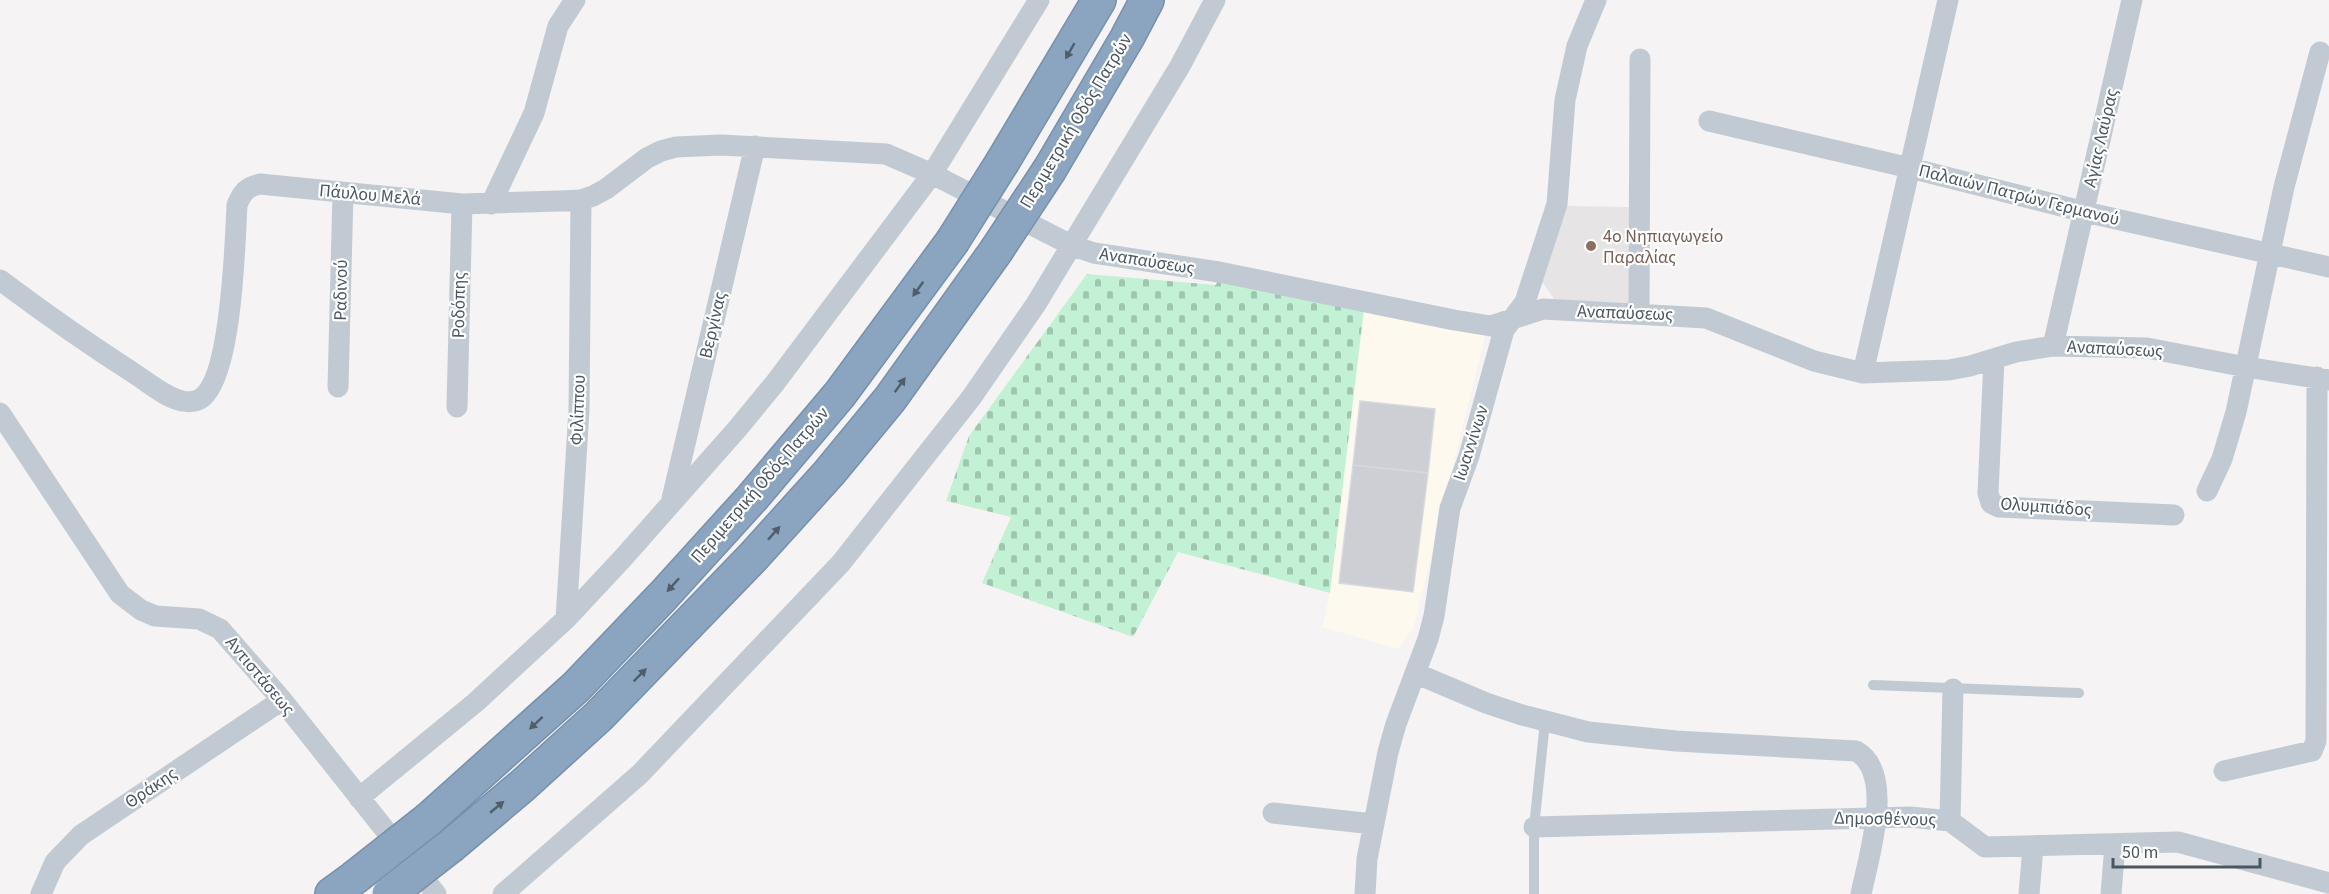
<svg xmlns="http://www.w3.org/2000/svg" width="2329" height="894" viewBox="0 0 2329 894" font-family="'Source Sans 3',sans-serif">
<defs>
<pattern id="cemetery-stones" width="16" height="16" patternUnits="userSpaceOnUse" patternTransform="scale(1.5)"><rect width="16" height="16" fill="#c3f1d5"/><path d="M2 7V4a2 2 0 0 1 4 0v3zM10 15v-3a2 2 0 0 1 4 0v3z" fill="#a0c6b0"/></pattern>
</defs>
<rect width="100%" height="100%" fill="#f5f3f3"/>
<!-- commercial -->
<path fill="#fdf9ef" d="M1364,307L1485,335L1414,627L1398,649L1322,627L1330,593Z"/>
<!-- education -->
<path fill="#e6e4e5" d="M1563,206L1632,207L1629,303L1555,300L1540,279Z"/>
<!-- cemetery -->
<path fill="url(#cemetery-stones)" d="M1087,274L1216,285L1218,279L1364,309L1330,593L1178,552L1133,637L982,583L1011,517L946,501L969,436Z"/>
<!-- building -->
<path fill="#cdcfd5" stroke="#d7d9de" stroke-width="1.5" d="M1360,401L1435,409L1428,473L1353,465Z
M1353,465L1428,473L1413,592L1339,583Z"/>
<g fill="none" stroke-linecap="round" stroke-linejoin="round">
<!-- motorway casing -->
<g stroke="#7690ad" stroke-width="36">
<path id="motorway" d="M1003,161L1099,0
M1050,169L1127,38L1147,0
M429,819L576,687L663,596L752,498L840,394L952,242
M452,845L522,786L599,716L753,557L829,473L890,399L996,251
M332,894L354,878"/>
</g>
<!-- service -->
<path stroke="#c1cad2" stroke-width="10" d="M1873,685L2079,693
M1534,894V827L1545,722"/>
<!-- minor -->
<path stroke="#c1cad2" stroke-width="21" d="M1709,121L1910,168L2085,212L2329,267
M491,204L534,113L558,26L575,0
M0,280C44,313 88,344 135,374C149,383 165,397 182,401C188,402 195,402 200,399C232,380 235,242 237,205C242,193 246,187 260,184L462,204L560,201L581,200L593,196L606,189L647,158L661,151L676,147L721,145L886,154L932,174L1073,246L1094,253L1219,272L1454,320L1491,326L1543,309L1706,318L1814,361L1863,373L1949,370L1970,366L2016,352L2053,346L2147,348L2246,367L2329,380
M1639,314L1640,59
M2053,346L2132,0
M1994,359L1988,493L1991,503L1999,507L2174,515
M1863,373L1948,0
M338,387L343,193
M457,407L462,204
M0,413L120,594L141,610L155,616L199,619L220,629L282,700L436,894
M2207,491L2222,459L2236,412L2284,187L2320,52
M672,499L755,146
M566,619L579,410L581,200
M1415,673L1486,703L1522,715L1588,732L1676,741L1856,751C1896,773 1868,859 1861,894
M2224,771L2312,751L2316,741L2317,377
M359,798L476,702L566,619L623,558L738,428L775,383L932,174L1039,0
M1273,813L1373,824
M1950,821L1953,689
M1534,827L1910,817L1950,821L1985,847L2178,842L2329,883
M41,894L55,862L81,835L282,700
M503,894L640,774L841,563L971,398L1036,304L1180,66L1215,0
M1365,894L1367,859L1388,752L1396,724L1428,639L1434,616L1450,508L1469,456L1504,330L1525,302L1557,204L1565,100L1577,46L1596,0
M2029,894L2033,847
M2111,894L2115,845"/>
<!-- motorway -->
<use href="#motorway" stroke="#8ba5c1" stroke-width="33"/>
<!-- motorway-bridge casing -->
<g stroke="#7690ad" stroke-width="36" stroke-linecap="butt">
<path id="motorway-bridge" d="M952,242L1003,161
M996,251L1050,169
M354,878L429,819
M389,894L452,845"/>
</g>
<!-- motorway-bridge -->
<use href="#motorway-bridge" stroke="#8ba5c1" stroke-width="33"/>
</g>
<!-- one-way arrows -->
<defs><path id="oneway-solid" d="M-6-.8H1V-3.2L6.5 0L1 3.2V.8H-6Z" transform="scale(1.5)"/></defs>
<g fill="#505e6b">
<use href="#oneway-solid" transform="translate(1070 51) rotate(120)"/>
<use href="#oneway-solid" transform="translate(918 289) rotate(126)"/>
<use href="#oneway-solid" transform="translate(900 385) rotate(-54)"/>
<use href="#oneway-solid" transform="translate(774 533) rotate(-48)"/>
<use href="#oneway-solid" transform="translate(673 585) rotate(132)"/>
<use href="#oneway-solid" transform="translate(640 675) rotate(-45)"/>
<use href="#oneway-solid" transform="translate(536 723) rotate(137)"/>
<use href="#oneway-solid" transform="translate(497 807) rotate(-40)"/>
</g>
<!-- markers -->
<circle fill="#8d6e63" stroke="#fff" stroke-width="2" cx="1591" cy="246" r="6"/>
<g text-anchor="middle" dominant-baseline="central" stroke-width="4.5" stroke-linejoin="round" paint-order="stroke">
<!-- street labels -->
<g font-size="18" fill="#4a5661" stroke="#fff">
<text transform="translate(1076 121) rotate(-59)">Περιμετρική Οδός Πατρών</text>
<text transform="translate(2101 138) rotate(-77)">Αγίας Λαύρας</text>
<text transform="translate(370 195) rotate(5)">Πάυλου Μελά</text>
<text transform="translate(2019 195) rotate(14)">Παλαιών Πατρών Γερμανού</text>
<text transform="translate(1147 261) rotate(9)">Αναπαύσεως</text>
<text transform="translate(341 290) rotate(-89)">Ραδινού</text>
<text transform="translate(459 305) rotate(-89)">Ροδόπης</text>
<text transform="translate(1625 313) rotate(2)">Αναπαύσεως</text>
<text transform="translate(713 325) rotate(-77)">Βεργίνας</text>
<text transform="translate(2115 349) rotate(3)">Αναπαύσεως</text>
<text transform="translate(578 410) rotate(-88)">Φιλίππου</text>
<text transform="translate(1471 443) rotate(-72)">Ιωαννίνων</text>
<text transform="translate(760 485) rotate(-49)">Περιμετρική Οδός Πατρών</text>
<text transform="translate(2046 507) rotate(4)">Ολυμπιάδος</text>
<text transform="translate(260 676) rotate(50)">Αντιστάσεως</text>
<text transform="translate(151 788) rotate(-34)">Θράκης</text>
<text transform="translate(1885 819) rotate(1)">Δημοσθένους</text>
</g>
<!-- education labels -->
<g font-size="18" fill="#785e54" stroke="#fff" text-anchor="start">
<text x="1603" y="236">4o Νηπιαγωγείο<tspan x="1603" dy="21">Παραλίας</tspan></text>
</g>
</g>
<!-- scale -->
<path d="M2113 858v9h147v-9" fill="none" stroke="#4a5661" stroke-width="3"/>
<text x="2122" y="858" font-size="18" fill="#4a5661" stroke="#ffffff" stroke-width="4.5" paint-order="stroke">50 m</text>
</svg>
